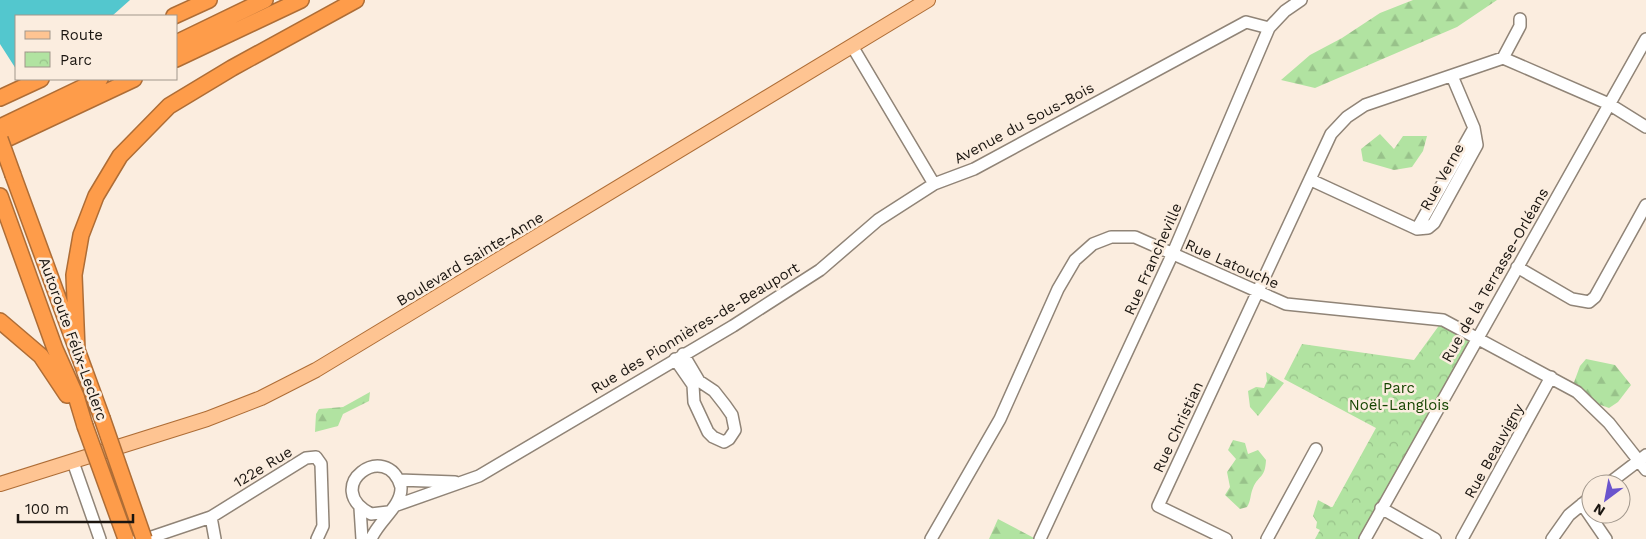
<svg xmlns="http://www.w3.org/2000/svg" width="1646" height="539" viewBox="0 0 1646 539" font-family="'Work Sans',sans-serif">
<defs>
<pattern id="forest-firs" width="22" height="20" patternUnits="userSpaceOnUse" patternTransform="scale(1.25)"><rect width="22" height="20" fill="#b1e3a1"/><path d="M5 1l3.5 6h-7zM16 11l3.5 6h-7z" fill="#98c28a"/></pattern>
<pattern id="park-crowns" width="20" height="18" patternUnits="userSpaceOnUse" patternTransform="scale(1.25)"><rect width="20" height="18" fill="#b1e3a1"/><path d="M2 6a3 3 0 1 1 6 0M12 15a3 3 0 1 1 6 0" fill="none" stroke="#98c28a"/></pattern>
</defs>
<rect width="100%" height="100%" fill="#fbeddf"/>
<!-- forest -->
<path fill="url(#forest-firs)" d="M1413,0H1497L1457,27L1315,88L1281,80L1310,55L1342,38L1380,13Z
M1380,134L1394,149L1403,136H1427L1423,151L1412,167L1394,170L1363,161L1361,149Z
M1586,359L1615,365L1631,385L1618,402L1609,408L1598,404L1573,385L1580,366Z
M1266,372L1284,383L1258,416L1250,407L1248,391L1256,387L1264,388L1267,381Z
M370,392L369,401L343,414L338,426L315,432L316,414L319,409L343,407Z
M1233,440L1245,443L1248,454L1258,450L1266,460C1265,479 1259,474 1253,488C1250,495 1251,501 1247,507L1240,509L1225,495L1230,487L1227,472L1236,459L1228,450Z
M1318,500L1331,507L1343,506L1322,531L1316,528L1317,522L1313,516Z
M998,519L1034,538V539H989Z"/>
<!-- park -->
<path fill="url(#park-crowns)" d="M1443,320L1477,336L1365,539H1315L1376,428L1284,379L1302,344L1414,360Z"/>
<!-- water -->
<path fill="#53c7ce" d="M0,0H130L112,16H16V69L0,44Z"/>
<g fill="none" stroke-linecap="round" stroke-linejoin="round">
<!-- minor casing -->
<g stroke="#908477" stroke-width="14">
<path id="minor" d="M852,46L934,184L974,169L1246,22L1269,28
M1503,58L1520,26V19
M1311,180L1417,229L1428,228L1434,223L1477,145L1474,128L1452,76
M1417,229L1474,128
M1517,267L1572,299L1589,302L1595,297L1646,205
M675,359L693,385L694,402L708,432L713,437L724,442L729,439L735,430L732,415L725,405L714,391L699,381L683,354
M73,462L100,539
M399,480L455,482
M1608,484L1646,455
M1582,504L1606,539
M397,505L479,476L733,326L820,270L878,220L934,184
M360,508L362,539
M1381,508L1435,539
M211,517L215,539
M146,539L211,517L306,458L316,457L321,464L323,526L317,539
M371,539C379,520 402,506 401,487C387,438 320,487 371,514L388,512
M931,539L1000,419L1058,289L1075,260L1093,244L1111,237H1135L1286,304L1443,320L1577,392L1609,423L1646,470
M1040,539L1173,253L1269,28L1285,11L1301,0
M1226,539L1158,506L1331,134L1347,117L1365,105L1503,58L1609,104L1646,127
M1267,539L1316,449
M1365,539L1646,39
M1462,539L1551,377
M1552,539L1569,515L1591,497"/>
</g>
<!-- major casing -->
<g stroke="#ae6d36" stroke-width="16">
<path id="major" d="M0,484L207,419L261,398L316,370L928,0"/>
</g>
<!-- highway casing -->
<g stroke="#ae6d36" stroke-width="18">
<path id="highway" d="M174,16L209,0
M176,43L265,0
M176,59L301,0
M0,98L41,79
M0,127L100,79
M0,142L134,79
M13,175L102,418
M0,196L55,349L76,396L85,426
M0,321L41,356L67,395
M77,350L74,275L81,235L96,196L120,156L169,106L232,68L356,0"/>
</g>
<!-- minor -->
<use href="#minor" stroke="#fff" stroke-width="11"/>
<!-- major -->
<use href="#major" stroke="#fec492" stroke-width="14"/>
<!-- highway -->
<use href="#highway" stroke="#fe9c4a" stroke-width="15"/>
<!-- highway-bridge casing -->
<g stroke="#ae6d36" stroke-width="18" stroke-linecap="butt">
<path id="highway-bridge" d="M0,139L13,175
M102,418L144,539
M85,426L126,539"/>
</g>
<!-- highway-bridge -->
<use href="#highway-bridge" stroke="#fe9c4a" stroke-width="15"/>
</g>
<g text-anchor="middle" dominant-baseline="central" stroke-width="5" stroke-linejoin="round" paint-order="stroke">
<!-- street labels -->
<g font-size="15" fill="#1a1510" stroke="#fbeddf">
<text transform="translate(1024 123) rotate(-28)">Avenue du Sous-Bois</text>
<text transform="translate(1442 177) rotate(-61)">Rue Verne</text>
<text transform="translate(470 259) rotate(-31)">Boulevard Sainte-Anne</text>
<text transform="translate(1153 259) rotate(-66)">Rue Francheville</text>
<text transform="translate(1232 264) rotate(24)">Rue Latouche</text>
<text transform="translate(1495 275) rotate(-60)">Rue de la Terrasse-Orléans</text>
<text transform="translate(695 328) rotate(-31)">Rue des Pionnières-de-Beauport</text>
<text transform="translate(73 339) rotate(70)">Autoroute Félix-Leclerc</text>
<text transform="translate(1178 427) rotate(-65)">Rue Christian</text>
<text transform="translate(1494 451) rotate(-61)">Rue Beauvigny</text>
<text transform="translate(263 467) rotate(-31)">122e Rue</text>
</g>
<!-- park labels -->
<g font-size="15" fill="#164500" stroke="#fbeddf">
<text x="1399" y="388">Parc<tspan x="1399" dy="17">Noël-Langlois</tspan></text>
</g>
</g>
<!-- legend -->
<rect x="15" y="15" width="162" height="65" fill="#fbeddf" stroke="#a1978c"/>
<rect x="25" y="31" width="25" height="8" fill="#fec492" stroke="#a1978c"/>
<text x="60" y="40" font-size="15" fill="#1a1510">Route</text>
<rect x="25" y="52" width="25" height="15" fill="url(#park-crowns)" stroke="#a1978c"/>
<text x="60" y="65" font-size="15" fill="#1a1510">Parc</text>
<!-- north arrow -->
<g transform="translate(1606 499) rotate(212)"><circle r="24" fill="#fbeddf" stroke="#a1978c"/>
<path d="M0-4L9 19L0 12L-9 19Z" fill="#6a54cd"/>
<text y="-8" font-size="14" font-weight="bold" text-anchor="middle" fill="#1a1510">N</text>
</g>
<!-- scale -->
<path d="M18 514v8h115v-8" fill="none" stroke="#1a1510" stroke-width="2.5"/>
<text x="25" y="514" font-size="15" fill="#1a1510" stroke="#fbeddf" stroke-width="4" paint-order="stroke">100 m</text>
</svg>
